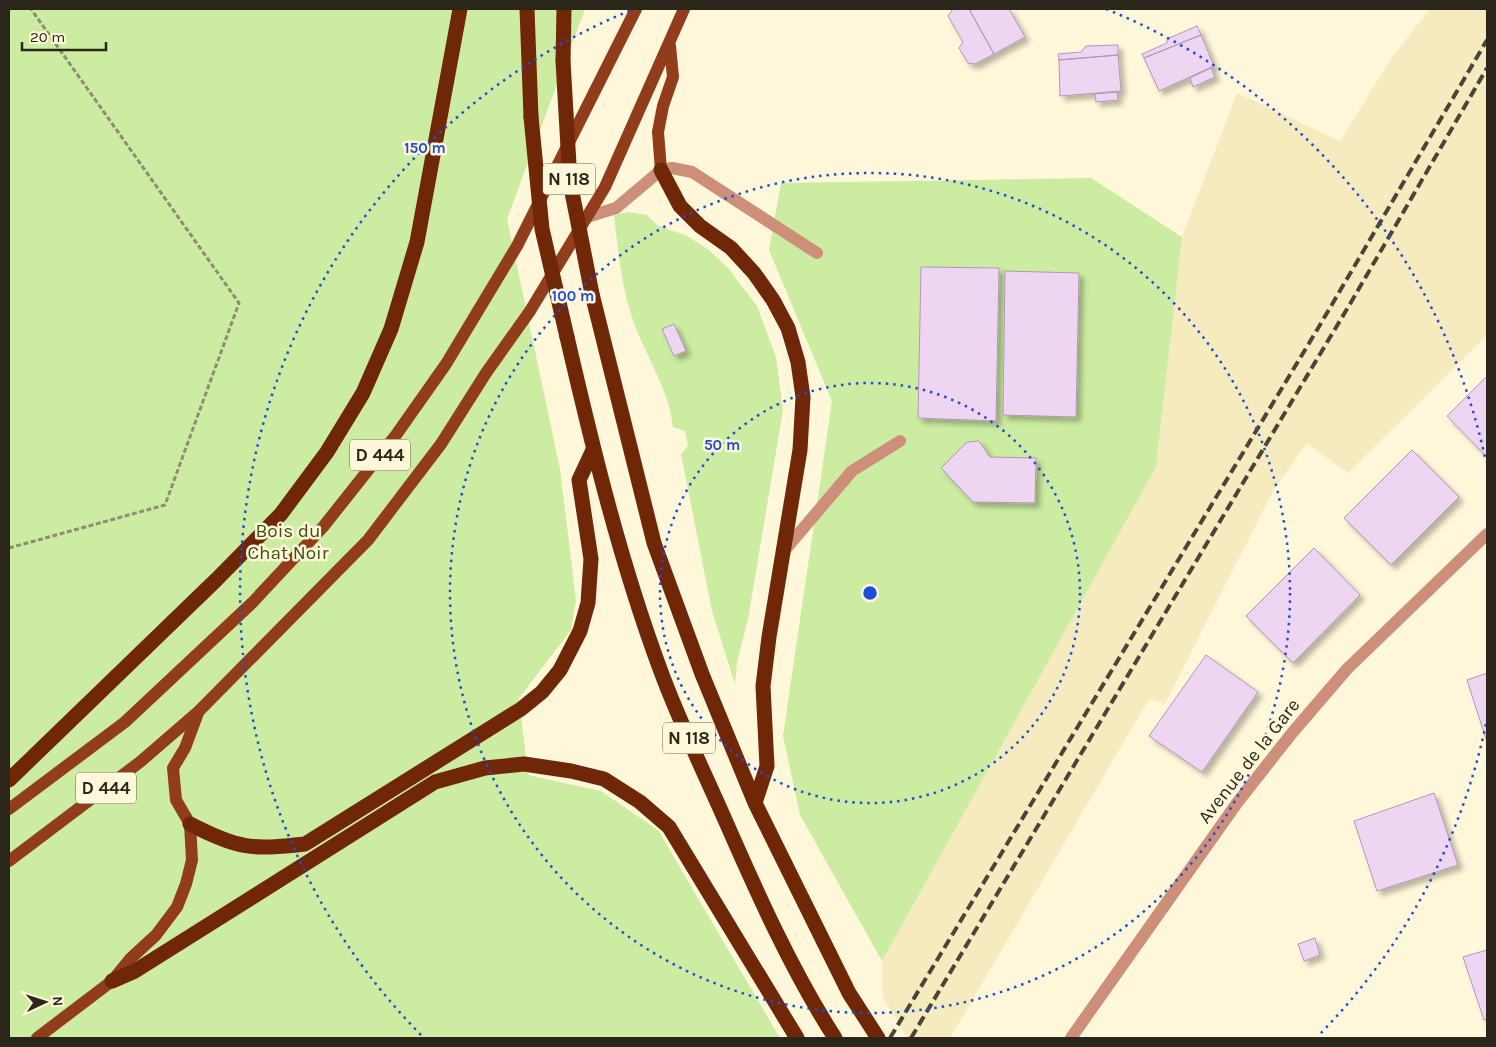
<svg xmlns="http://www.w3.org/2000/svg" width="1496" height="1047" viewBox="0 0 1496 1047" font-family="Karla,sans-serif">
<defs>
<filter id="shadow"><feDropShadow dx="4.5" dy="4.5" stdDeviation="2.5" flood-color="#0004"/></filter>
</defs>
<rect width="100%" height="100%" fill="#fef7d9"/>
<!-- built -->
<path fill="#f6ebbe" d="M1430,9H1487V335L1348,473L1307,443L1273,491L1165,704L1149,699L950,1038H907L883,997L882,961L1156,467L1182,237L1237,93L1340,141L1391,59Z"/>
<!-- green -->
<path fill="#cceca1" d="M9,9H585L507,219L560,469L576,600L571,630L519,698L528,775L601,791L658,830L780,1038H9Z
M1091,178L1182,237L1156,467L882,961L800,815L783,736L832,401L769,250L781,183Z
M629,212L647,215L657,225L687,236L709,250L728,268L757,306L776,357L783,410L748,619L737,662L735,684L712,611L681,454L688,446L685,431L673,427C669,388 644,354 632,317C621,283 618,250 614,215Z"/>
<!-- building -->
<path fill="#eed5f2" stroke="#b098b4" filter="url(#shadow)" d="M953,9H969L994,54L975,64L968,63L959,48L963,42L948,16Z
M969,9H1009L1025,37L994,54Z
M1197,26L1201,35L1144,58L1142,54L1167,43V39Z
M1201,35L1214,66L1159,91L1144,58Z
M1118,45V55L1059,60L1058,54L1081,52L1086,46Z
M1118,55L1121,91L1060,96L1059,60Z
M1211,68L1215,77L1193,87L1190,78Z
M1117,92L1118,100L1096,102L1095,94Z
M921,267L999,268L996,421L918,418Z
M1005,271L1079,273L1076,417L1003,415Z
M674,324L686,351L674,356L662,329Z
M1487,376V457L1447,416Z
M979,441L990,457L1036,458L1035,503L973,502L941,468L967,442Z
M1412,450L1459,497L1391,565L1344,518Z
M1314,548L1360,595L1293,663L1246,616Z
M1206,655L1258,692L1202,772L1149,736Z
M1487,673V742L1467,680Z
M1434,793L1458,865L1377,891L1354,821Z
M1315,938L1320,955L1304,961L1298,944Z
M1487,950V1019L1484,1020L1463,957Z"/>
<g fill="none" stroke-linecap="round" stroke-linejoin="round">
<!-- path -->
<path stroke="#918b76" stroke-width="3" stroke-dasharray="5 2.5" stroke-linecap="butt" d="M9,548L165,505L239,303L31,9"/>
<!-- minor -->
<path stroke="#cd8f79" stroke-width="12" d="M587,217L616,208L661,170L672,168L692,172L817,253
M783,552L852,471L900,441
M1071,1038L1237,803L1292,733L1347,669L1487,534"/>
<!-- major -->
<path stroke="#913c1a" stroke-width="12" d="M661,170L658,132L663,106L673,77L670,46
M9,809L125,722L252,603L323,527L396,435L446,364L517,246L636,9
M9,861L140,762L199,711L368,540L441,444L486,373L530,311L605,187L684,9
M37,1038L112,981L130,959L156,935L177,907L186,884L192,860L190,824L176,800L173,768L185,748L198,713"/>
<!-- highway -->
<path stroke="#6f2708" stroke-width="15" d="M527,9L531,117
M563,61L564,9
M661,170L680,206L700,226L731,248L754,273L773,300L788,328L798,362L803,397L800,450L769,637L763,686L767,766L755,803
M592,294L654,543L702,674L755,803L849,993L878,1038
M567,337C593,449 620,561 660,669C679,721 704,772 726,822C758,895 792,971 835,1038
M9,780L216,580L281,514L327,452L363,393L391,329L417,242L460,9
M190,824C238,849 252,850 305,844L521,709L542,692L560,670L580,631L588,603L591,559L579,480L593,450
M112,981L135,971L435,782L485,768L524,764L571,771L604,779L640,802L669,827L797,1038"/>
<!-- rail -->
<path stroke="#4a4536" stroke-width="4" stroke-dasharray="10 5" stroke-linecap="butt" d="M890,1038L1317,330L1487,40
M911,1038L1350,304L1487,68"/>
<!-- highway-bridge -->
<path stroke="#6f2708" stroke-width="15" d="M563,61L570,182L592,294
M531,117L542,229L567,337"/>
</g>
<!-- distance rings -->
<g fill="none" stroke="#1d4ed8" stroke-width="2.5" stroke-dasharray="2.5 5">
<circle cx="870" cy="593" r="210"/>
<circle cx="870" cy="593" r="420"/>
<path d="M1486 724A630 630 0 0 1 1319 1035M421 1035A630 630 0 0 1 634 9M1106 9A630 630 0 0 1 1486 462"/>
</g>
<g text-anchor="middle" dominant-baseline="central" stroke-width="5" stroke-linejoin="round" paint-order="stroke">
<!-- shield labels -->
<g fill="#fef7d9" stroke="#6a6553" stroke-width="1">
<rect x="543" y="163.5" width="52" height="31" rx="4"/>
<rect x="350" y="439.5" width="60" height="31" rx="4"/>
<rect x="663" y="722.5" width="52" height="31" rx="4"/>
<rect x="76" y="772.5" width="60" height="31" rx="4"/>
</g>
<g font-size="18" font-weight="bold" fill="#2a2619">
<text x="569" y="179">N 118</text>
<text x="380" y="455">D 444</text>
<text x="689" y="738">N 118</text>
<text x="106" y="788">D 444</text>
</g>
<!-- park labels -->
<g font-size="19" fill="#3b5111" stroke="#fef7d9">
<text x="288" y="531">Bois du<tspan x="288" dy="22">Chat Noir</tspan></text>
</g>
<!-- street labels -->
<g font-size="19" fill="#2a2619" stroke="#fef7d9">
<text transform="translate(1249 761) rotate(-52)">Avenue de la Gare</text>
</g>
</g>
<circle cx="870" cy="593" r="8" fill="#1d4ed8" stroke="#fef7d9" stroke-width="2.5"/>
<g font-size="15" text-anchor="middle" font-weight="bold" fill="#1d4ed8" stroke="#fef7d9" stroke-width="5" stroke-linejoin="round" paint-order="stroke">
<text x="425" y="153">150 m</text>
<text x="573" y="301">100 m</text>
<text x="722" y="450">50 m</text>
</g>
<!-- border -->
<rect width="1496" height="1047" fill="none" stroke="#2a2619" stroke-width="20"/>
<!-- north arrow -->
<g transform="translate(45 1002) rotate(86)" stroke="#fef7d9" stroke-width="4" paint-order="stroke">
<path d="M0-4L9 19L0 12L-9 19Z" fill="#2a2619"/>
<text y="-8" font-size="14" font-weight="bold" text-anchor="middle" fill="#2a2619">N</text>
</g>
<!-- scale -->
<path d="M22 42v8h84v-8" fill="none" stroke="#2a2619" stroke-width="2.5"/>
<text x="30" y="42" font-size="15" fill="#2a2619" stroke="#fef7d9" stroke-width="4" paint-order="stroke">20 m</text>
</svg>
